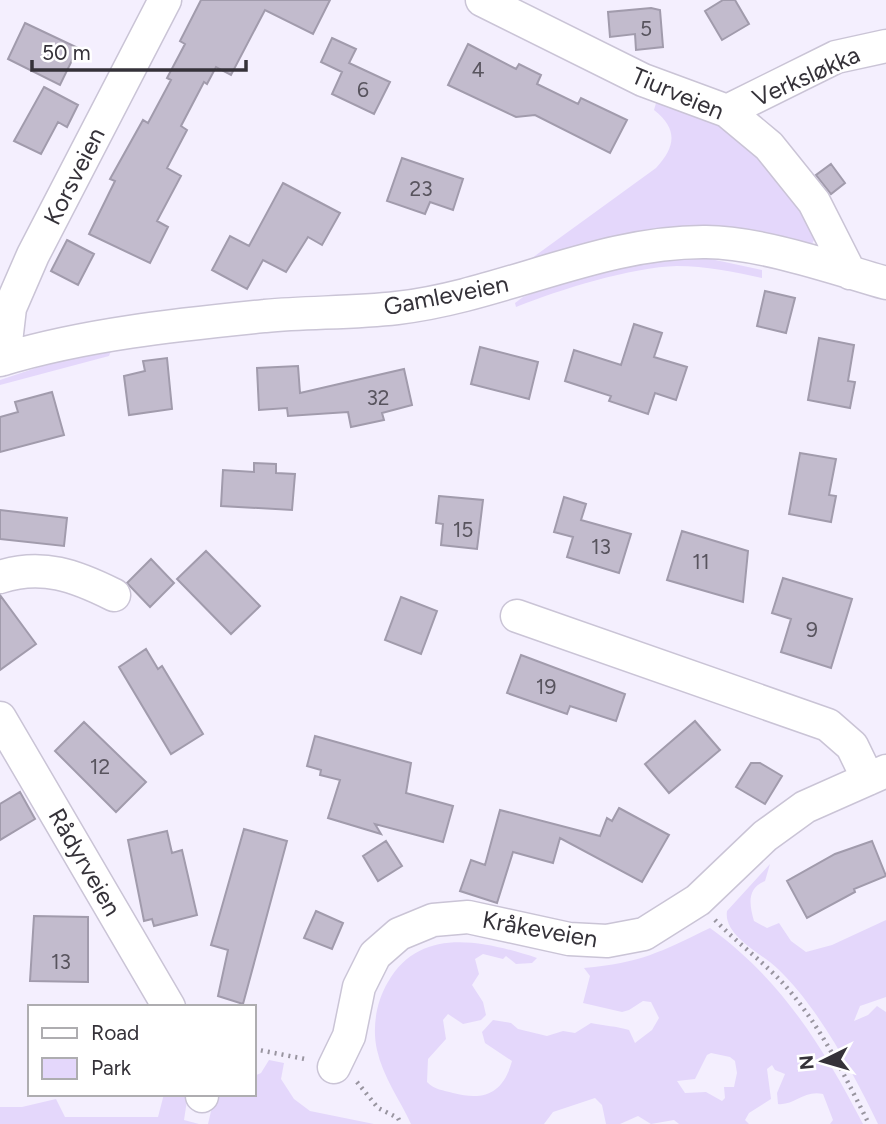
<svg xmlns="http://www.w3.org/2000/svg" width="886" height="1124" viewBox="0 0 886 1124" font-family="Figtree,sans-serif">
<rect width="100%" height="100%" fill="#f4effe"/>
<!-- green -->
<path fill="#e4d7fb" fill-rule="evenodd" d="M656,103L712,119L779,164L815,238L810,248L521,266L656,168C676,146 678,129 654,110Z
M706,258L762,270V278C734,272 706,266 677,266C632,267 558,290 516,307L515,303L523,297C583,276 642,260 706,258Z
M111,351L109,356L0,385V380L54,362Z
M770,864L765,881C747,888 749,904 754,921L767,928L779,923L791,941L806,952L832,945L886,920V997L860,1006L854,1021L868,1015L877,1006L886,1012V1124H878C854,1074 818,1007 778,969C763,954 723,936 727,911Z
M710,928C781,979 823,1047 863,1124H830L833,1120L823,1094C803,1090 794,1106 778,1104L777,1093L785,1074L775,1070L772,1065L767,1069L771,1099L749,1113L745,1120L749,1124H679L674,1120L651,1124L638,1116L620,1124H606L602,1105L595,1098L553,1112L544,1124H411C400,1100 383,1077 377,1050C372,1028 376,1002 388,982C420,925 485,941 537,958L532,963L516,964L506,956L503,959L483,954L475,959L479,974L472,985L483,1002L486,1015L481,1020L463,1024L448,1014L443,1020L446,1039L428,1059L427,1082C435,1090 443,1090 453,1093C484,1101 503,1094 512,1061L485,1043L482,1032L493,1020L511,1023L518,1029L547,1036L563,1031L575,1033L591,1023C605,1026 616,1026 629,1030L635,1043L652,1030L659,1018L651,1002L643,1001L629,1010L622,1012L583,1003L590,976L584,968C641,963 660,952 710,928ZM711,1053L730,1057L735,1061L737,1073L734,1087H724L725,1098L722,1101L706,1092L685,1093L677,1081L695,1079L707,1055Z
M269,1060L284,1063L281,1079L294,1099L310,1111L374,1124H208L215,1094H254V1076L261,1073Z
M164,1094H188L184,1120L199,1124H0V1107H22L56,1099L65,1117H158Z"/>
<!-- building -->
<path fill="#c2bbcd" stroke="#a19bac" stroke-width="2" d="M201,0H330L313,34L265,10L231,75L216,67L207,84L204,82L181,126L187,130L167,168L181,176L157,221L168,227L150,263L89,234L115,181L110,179L143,120L148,123L171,80L167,78L185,44L180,41Z
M723,0H735L749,24L722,40L705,11Z
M651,8L660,10L663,47L636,50L635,34L610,37L608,12Z
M25,23L78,48L60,85L8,59Z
M332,38L356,49L349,63L390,82L374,114L332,94L342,72L321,62Z
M468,44L516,69L519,64L541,75L537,84L578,104L581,98L627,120L610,153L535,115L516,117L448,85Z
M44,87L78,105L67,127L58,122L41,154L14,141Z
M402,158L463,179L453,210L430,202L425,214L387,201Z
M831,164L845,183L831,194L816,175Z
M283,183L340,213L322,245L308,237L286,272L263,260L247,289L212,270L230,236L249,246Z
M67,240L94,254L78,285L51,271Z
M765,291L795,298L786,333L757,326Z
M634,324L662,333L654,357L687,367L676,400L655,393L648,414L609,401L611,396L565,381L574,350L621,365Z
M819,338L854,345L848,381L855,382L850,408L808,400Z
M480,347L538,362L529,399L471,384Z
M167,358L172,409L129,415L124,376L145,371L143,361Z
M298,366L300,393L404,369L412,405L382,413L384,420L351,427L348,412L288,416L287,408L259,410L257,368Z
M52,392L64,435L0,452V417L18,412L15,402Z
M800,453L836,459L829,495L836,496L831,522L789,514Z
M254,463L276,464V473L295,474L292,510L221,506L223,470L254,472Z
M439,496L483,500L477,549L441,545L443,524L436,523Z
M564,497L586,504L581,520L631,534L619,573L567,557L573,537L554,532Z
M0,510L67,518L64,546L0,539Z
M682,531L748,551L743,602L667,580Z
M206,551L260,606L231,634L177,579Z
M151,559L174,583L150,607L127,583Z
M783,578L852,599L831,668L781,652L791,619L772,613Z
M0,595L36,644L0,670Z
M401,597L437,611L421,654L385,640Z
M146,649L158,669L162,666L203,734L171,754L119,667Z
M521,655L625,694L616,721L570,706L567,714L507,693Z
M695,721L720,750L669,793L645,764Z
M84,722L146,782L116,812L55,751Z
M315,736L411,763L406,793L453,806L443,842L375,824L381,834L328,818L340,780L320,775L321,770L307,766Z
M751,763H760L782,776L765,804L736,787Z
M20,792L35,819L0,840V804Z
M619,808L669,835L642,882L560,838L553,863L513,852L497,903L460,891L471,860L485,865L500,810L600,836L607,818L612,821Z
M244,829L287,841L243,1004L218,996L228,950L211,945Z
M167,831L172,853L182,850L197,915L154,926L152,919L144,921L128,840Z
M386,841L402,866L378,881L363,856Z
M872,841L886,876L854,889L855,892L807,918L787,881L835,854Z
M316,911L343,923L332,949L304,938Z
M34,916L88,917V982L30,981Z"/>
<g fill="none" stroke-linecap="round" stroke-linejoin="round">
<!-- street casing -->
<g stroke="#cac4d6" stroke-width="35">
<path id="street" d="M482,0L643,80L727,111L769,146L814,202L850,273
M727,111L836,57L886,46
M4,359L10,308L33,255L165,0
M0,360C86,334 176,325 265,316C309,312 353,313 397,308C501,296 600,241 706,242C759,242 834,268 886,283
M0,577C42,563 76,576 114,595
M517,616L828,725L852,746L868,779
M0,718L169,1007
M334,1067L349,1036L359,987L375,955L399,934L433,920L468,917L569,939L607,941L644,934L698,900L765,836L805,807L886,771
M202,1096V1094"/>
</g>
<!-- path -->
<path stroke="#9995a0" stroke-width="4.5" stroke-dasharray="2 5" stroke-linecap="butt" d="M715,920C740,946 770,966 793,995C824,1033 847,1080 869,1124
M254,1049L305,1059
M357,1082L378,1108L398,1118L401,1124"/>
<!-- street -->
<use href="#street" stroke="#fff" stroke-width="32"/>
</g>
<g text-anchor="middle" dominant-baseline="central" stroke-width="5" stroke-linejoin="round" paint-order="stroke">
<!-- number labels -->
<g font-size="21" fill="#58545e">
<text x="646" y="28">5</text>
<text x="478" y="69">4</text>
<text x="363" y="89">6</text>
<text x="421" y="188">23</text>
<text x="378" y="397">32</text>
<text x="463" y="529">15</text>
<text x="601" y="546">13</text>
<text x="701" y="561">11</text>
<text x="812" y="629">9</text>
<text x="546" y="686">19</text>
<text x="100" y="766">12</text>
<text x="61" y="961">13</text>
</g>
<!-- street labels -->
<g font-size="24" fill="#353239" stroke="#fff">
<text transform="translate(806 76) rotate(-24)">Verksløkka</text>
<text transform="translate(678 93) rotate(23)">Tiurveien</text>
<text transform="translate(74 176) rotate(-63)">Korsveien</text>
<text transform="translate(446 295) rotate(-11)">Gamleveien</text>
<text transform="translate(85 862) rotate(60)">Rådyrveien</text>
<text transform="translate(540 929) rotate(10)">Kråkeveien</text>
</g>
</g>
<!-- legend -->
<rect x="28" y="1005" width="228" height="91" fill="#ffffff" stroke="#aeadb0" stroke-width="2"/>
<rect x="42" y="1028" width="35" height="10" fill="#ffffff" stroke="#aeadb0" stroke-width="2"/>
<text x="91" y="1040" font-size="21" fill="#353239">Road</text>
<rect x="42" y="1058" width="35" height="21" fill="#e4d7fb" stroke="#aeadb0" stroke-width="2"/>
<text x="91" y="1075" font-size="21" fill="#353239">Park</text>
<!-- north arrow -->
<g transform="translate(823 1061) rotate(265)" stroke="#ffffff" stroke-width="5" paint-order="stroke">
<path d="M0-5L12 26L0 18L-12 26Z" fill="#353239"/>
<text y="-10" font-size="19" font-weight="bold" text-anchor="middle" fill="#353239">N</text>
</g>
<!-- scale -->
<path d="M32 60v10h214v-10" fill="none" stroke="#353239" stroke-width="3.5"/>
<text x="42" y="60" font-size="21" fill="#353239" stroke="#ffffff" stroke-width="5" paint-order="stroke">50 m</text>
</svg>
